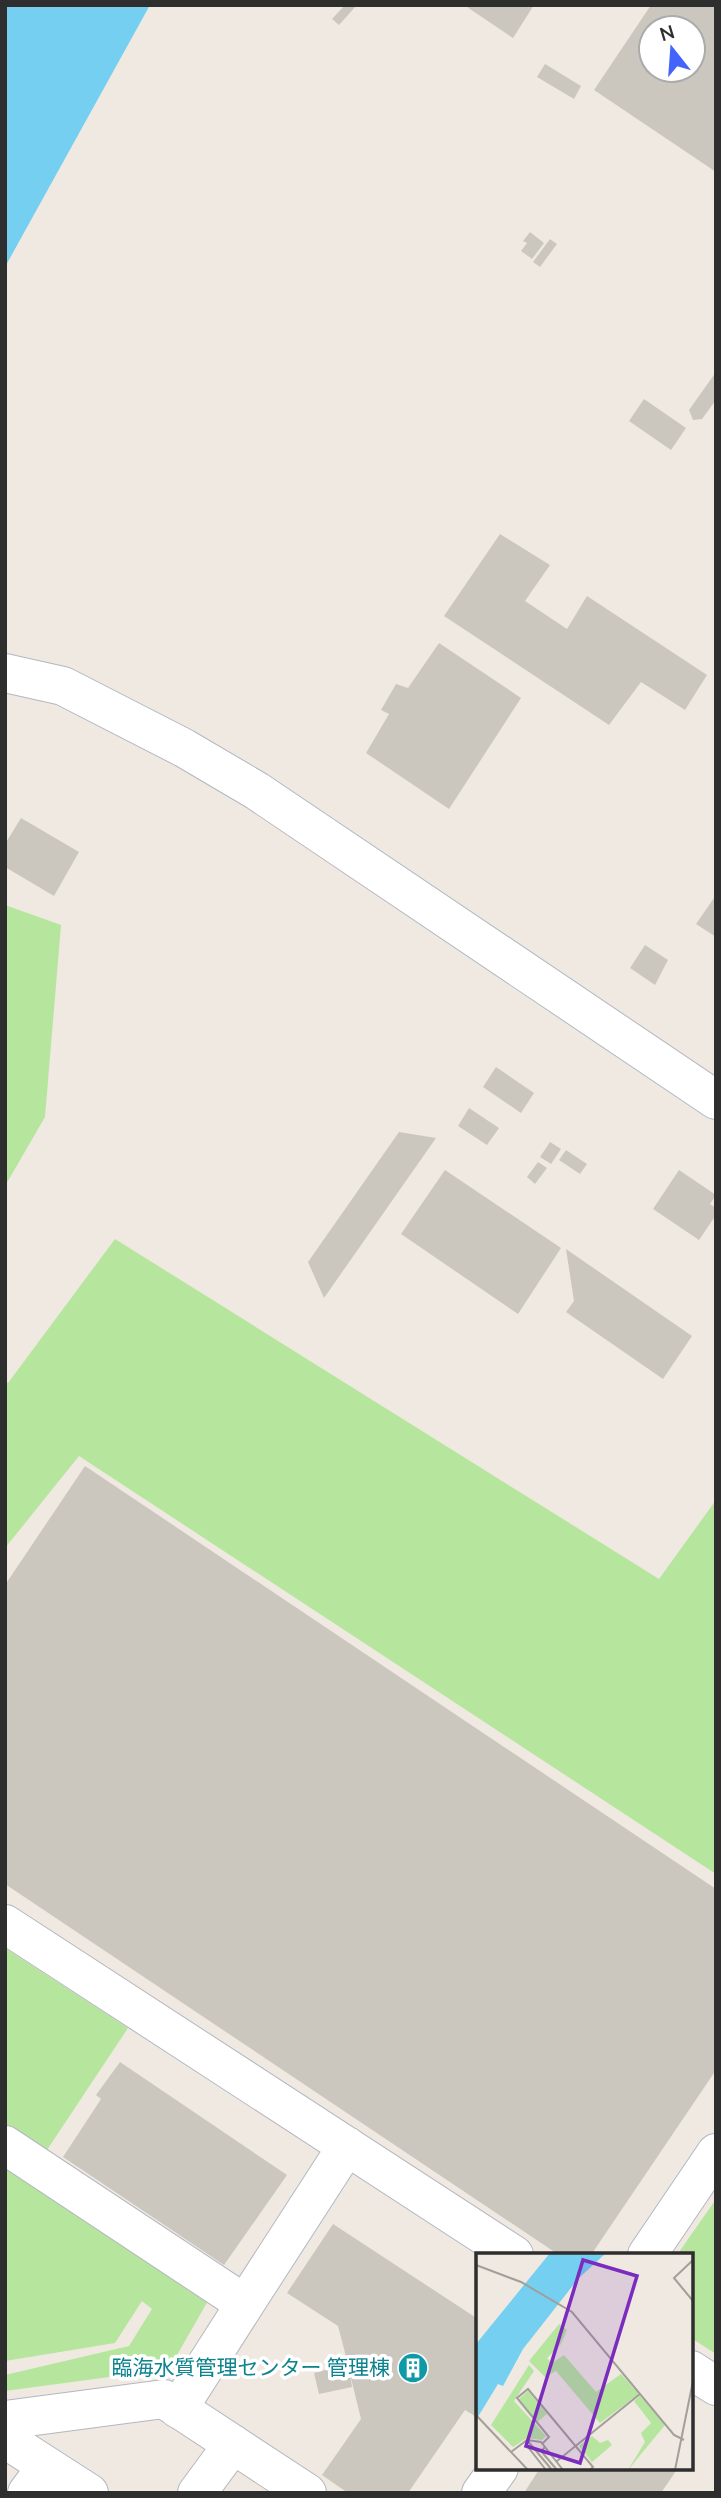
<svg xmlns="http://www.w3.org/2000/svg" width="721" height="2498" viewBox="0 0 721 2498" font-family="'Nunito Sans','Noto Sans JP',sans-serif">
<rect width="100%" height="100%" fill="#efe9e1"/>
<!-- green -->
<path fill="#b6e59e" d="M5,905L61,925L45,1117L5,1186Z
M115,1239L659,1579L716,1500V1874L79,1456L5,1548V1382L8,1383Z
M5,1948L128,2028L43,2156L5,2131Z
M5,2166L209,2299L169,2369L5,2391V2375L129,2346L152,2309L142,2301L115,2343L5,2361Z
M716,2199V2354L691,2338V2255H677Z"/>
<!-- water -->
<path fill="#75cff0" d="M5,5H150L5,267Z"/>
<!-- building -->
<path fill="#cbc7bf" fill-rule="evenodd" d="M345,5H357L339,25L332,19Z
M464,5H534L513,38Z
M651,5H716V172L594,90ZM651,28H693V70H651Z
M545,64L581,86L574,99L537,77Z
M530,232L544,243L532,259L521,251L527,243L523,241Z
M550,239L557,244L540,267L533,262Z
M716,372V400L702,419L693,420L689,410Z
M644,399L686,428L671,450L629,421Z
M500,534L550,565L525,601L567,629L587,596L707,675L685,710L641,682L609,725L444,616Z
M439,643L521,698L449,809L366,753L389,714L381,710L396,684L408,688Z
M21,818L79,852L54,896L5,867V844Z
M716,895V937L696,924Z
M645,945L668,960L655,985L630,968Z
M496,1067L534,1093L521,1113L483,1087Z
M469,1108L499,1128L487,1145L458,1126Z
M399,1132L436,1138L324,1298L308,1262Z
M550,1142L561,1149L551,1164L540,1157Z
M566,1150L587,1164L580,1174L559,1160Z
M538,1162L547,1168L535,1184L527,1177Z
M445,1170L561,1248L518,1314L401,1234Z
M679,1170L716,1195L710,1204L716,1208V1215L699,1240L653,1209Z
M566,1249L692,1336L663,1379L566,1312L574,1301Z
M85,1466L716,1889V2070L591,2255H559L5,1884V1585Z
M120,2062L287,2175L224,2265L63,2157L101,2099L96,2095Z
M333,2224L478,2319V2418L465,2410L408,2493H348L322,2475L361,2419L350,2374L352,2387L319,2394L314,2373L348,2364L338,2326L287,2293Z
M540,2468H678L661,2493H524Z"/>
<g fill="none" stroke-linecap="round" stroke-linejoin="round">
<!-- minor casing -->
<g stroke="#b4b7c1" stroke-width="40">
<path id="minor" d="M5,673L63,686L184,748L257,791L716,1100
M5,1924L514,2255
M5,2145L245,2304L178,2409
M647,2255L716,2153
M245,2304L347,2146
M691,2370L716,2386
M5,2420L164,2399L307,2493
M5,2439L89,2493
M27,2493L47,2466
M197,2493L233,2444
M481,2493L499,2468"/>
</g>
<!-- minor -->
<use href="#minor" stroke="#fff" stroke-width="38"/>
</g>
<!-- icons -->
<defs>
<g id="building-disc" transform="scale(1.575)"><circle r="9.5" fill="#0f9aa8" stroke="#fff"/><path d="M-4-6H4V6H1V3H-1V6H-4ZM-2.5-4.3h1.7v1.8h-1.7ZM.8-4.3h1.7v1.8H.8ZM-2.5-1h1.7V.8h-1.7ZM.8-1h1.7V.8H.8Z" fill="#fff"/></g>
</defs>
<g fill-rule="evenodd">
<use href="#building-disc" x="413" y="2368"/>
</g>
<g text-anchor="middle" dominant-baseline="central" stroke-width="7" stroke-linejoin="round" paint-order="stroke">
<!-- culture labels -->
<g font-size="21" fill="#0d838f" stroke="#fff" text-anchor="end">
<text x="390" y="2368">臨海水質管理センター 管理棟</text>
</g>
</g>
<!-- overview -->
<g transform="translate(476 2253)">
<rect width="217" height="217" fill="#efe9e1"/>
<path d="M83,71L91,77L85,91L71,105L76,110L88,102L120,139L145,121L163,141L124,170L80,118L69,124L53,108ZM53,112L58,118L38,148L70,183L66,187L51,185L37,194L15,172ZM52,138L71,161L61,169L43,146ZM164,143L189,172L152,217L169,189L165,180L175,170L158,148ZM116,183L124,190L132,187L136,192L116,209L103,193Z" fill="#b6e59e"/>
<path d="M74,0H130L102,26L47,96L27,133L22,131L0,167V91Z" fill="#75cff0"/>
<path fill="none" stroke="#a29e99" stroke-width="2" d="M217,7L198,25L217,48M0,12L45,29L96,59L198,182L208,187M0,162L52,217M51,187L76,217M66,191L73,184L41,145L52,136L117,214L114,217M55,192L52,194L70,217M69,194L65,198L81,217M35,199L51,187L65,189L87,217M81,208L164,141M199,217L217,128"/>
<path fill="#7b2cbf" fill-opacity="0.15" stroke="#7b2cbf" stroke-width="3.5" d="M107,7L161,23L104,210L50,193Z"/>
<rect width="217" height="217" fill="none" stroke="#2e2e2e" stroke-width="3.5"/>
</g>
<!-- border -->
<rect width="721" height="2498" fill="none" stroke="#2e2e2e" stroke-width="14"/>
<!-- north arrow -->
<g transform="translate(672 49) rotate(343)"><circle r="33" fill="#ffffff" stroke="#ababab" stroke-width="2"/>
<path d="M0-5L12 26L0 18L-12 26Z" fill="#4264fb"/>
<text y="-10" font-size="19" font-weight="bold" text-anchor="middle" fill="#2e2e2e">N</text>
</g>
</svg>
